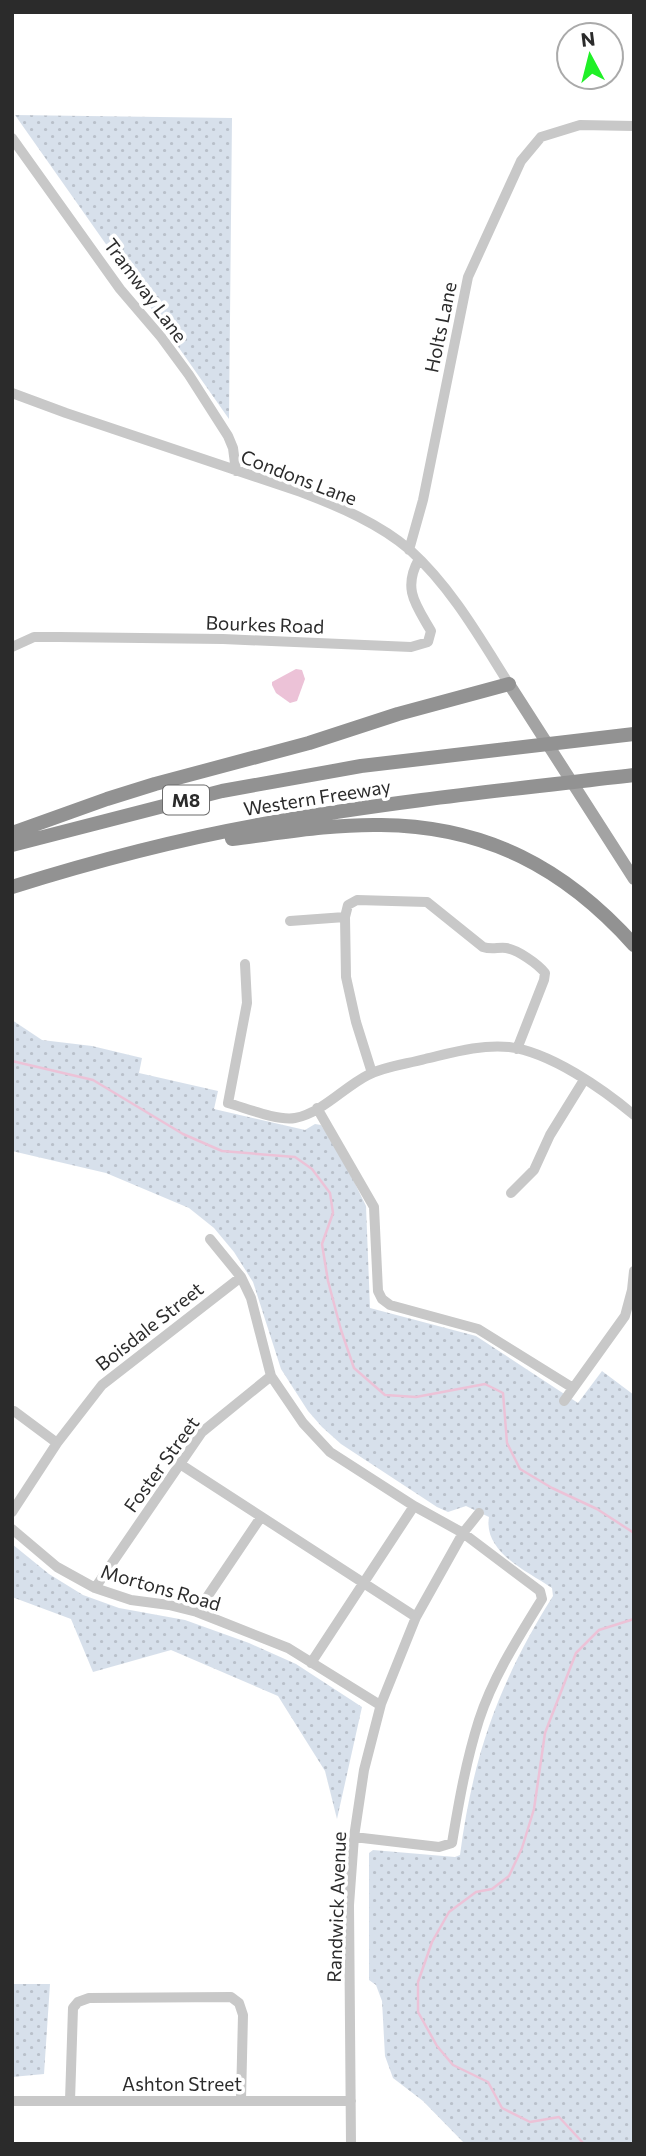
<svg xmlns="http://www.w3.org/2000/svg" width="646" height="2156" viewBox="0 0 646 2156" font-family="Commissioner,sans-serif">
<defs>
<pattern id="park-dots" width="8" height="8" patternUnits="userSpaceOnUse" patternTransform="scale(1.75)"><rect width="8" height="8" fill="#d7e0eb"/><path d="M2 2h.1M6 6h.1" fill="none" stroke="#b9c0ca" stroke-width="1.8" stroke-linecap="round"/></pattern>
</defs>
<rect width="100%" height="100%" fill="#fff"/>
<!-- park -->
<path fill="url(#park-dots)" d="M15,115L232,118L229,419Z
M12,1020L42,1040L92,1046L142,1058L139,1073L218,1091L214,1109L305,1130L315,1124L321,1125L342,1157L366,1206L370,1308L476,1336L578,1403L602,1371L634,1395V2144H465L423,2101L393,2078L385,2056L382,2001L376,1985L369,1980V1853L373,1850L455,1857L460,1855C473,1755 499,1682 553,1596L552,1588C527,1571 483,1552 489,1517L466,1506L448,1512L437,1507L341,1444L322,1427L308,1411L281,1369L253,1282L234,1252L214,1228L189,1208L106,1173L12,1151Z
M12,1544L49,1574L83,1595L119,1608L185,1620L249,1643L296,1664L362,1707L337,1819L325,1771L278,1696L171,1650L93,1672L71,1619L12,1597Z
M12,1984H50L44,2074L12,2077Z"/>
<!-- water -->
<path fill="#ecc2d7" d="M296,669L302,670L305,679L297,701L290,703L276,693L272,685V682Z"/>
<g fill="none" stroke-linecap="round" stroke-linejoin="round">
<!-- stream -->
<path stroke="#ecc2d7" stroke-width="2.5" d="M12,1061L93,1080L183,1134L222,1151L295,1157L312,1169L330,1193L333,1213L322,1244L328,1281L341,1330L354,1368L385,1395L416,1397L485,1384L503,1393L507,1443L520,1469L552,1488L597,1509L634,1533
M584,2144L559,2117L530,2122L502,2108L488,2082L453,2065L437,2046L418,2012V1982L432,1942L449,1912L476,1892L492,1889L509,1876L522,1848L534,1809L545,1733L576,1653L599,1630L634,1619"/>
<!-- minor -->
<path stroke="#c8c8c8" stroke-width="10" d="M12,138L120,289L161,337L189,375L228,436L233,448L236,471
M12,393L66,413L301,492C338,506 380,524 410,550C451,587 480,638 509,684
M409,550L423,500L468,277L521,161L541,137L580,125L634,126
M12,647L34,637H59L223,639L411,647L428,642L431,631C416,605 402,589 419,559
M290,921L345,917
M245,964L247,1003L228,1103C246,1108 277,1121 295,1118C322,1113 344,1087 368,1075C385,1066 407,1064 425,1059C451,1053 481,1044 509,1047C550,1052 603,1089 634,1115
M372,1073L356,1022L346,977L345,917L348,905L357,900L427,902L483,947C492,950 498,947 506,948C518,950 538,964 545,973L544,980L517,1049
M317,1108L374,1207L378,1291L382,1299L390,1305L478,1329L573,1388
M511,1193L534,1170L550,1135L584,1080
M210,1239L241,1277L251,1298L271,1376L303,1423L330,1452L414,1506
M564,1401L625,1316L632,1290L634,1271
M14,1411L57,1443
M180,1464L416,1617
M12,1512L57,1443L102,1385L241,1277
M12,1529L57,1567L95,1588L131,1600L169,1605L197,1612L288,1648L380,1705
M95,1588L202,1432L271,1376
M197,1612L261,1517
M311,1663L414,1506L463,1533L540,1591L542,1599C518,1638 493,1677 479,1720C466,1761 459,1801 452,1843L439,1847L354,1837
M12,2101H351
M70,2101L73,2008L78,2002L89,1998L231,1997L239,2003L243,2015L241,2100
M351,2144L349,1905L354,1837L364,1770L381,1704L416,1617L463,1533L479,1513"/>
<!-- major -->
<path stroke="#a3a3a3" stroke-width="12" d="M509,684L634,879"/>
<!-- highway -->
<path stroke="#929292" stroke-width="14" d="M12,833L107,799L155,784L309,743L398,714L509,684
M232,839C281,833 331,824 381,825C486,826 565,868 634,945
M12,845L222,791L361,766L634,734
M12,887C98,860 187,837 275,822C394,801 514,789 634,775"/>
</g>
<g text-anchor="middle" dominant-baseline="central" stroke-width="7" stroke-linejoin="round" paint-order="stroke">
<!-- shield labels -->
<rect fill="#fff" stroke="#6b6b6b" stroke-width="2" x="163" y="785.5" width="46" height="29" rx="5"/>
<g font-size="18" font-weight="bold" fill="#2b2b2b">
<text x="186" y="800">M8</text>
</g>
<!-- street labels -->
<g font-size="19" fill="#2b2b2b" stroke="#fff">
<text transform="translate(146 290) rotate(53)">Tramway Lane</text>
<text transform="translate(440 327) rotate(-78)">Holts Lane</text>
<text transform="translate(299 477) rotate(21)">Condons Lane</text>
<text transform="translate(265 624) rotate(2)">Bourkes Road</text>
<text transform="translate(317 797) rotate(-9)">Western Freeway</text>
<text transform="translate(149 1326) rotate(-38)">Boisdale Street</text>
<text transform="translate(161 1464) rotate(-54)">Foster Street</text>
<text transform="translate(161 1587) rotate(16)">Mortons Road</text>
<text transform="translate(336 1907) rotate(-88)">Randwick Avenue</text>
<text x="182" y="2083">Ashton Street</text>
</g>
</g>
<!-- border -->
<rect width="646" height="2156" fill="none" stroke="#2b2b2b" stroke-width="28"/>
<!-- north arrow -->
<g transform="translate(590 56) rotate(353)"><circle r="33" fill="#ffffff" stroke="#aaaaaa" stroke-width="2"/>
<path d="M0-5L12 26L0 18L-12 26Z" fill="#20f027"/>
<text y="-10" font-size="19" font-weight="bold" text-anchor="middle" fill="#2b2b2b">N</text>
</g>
</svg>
